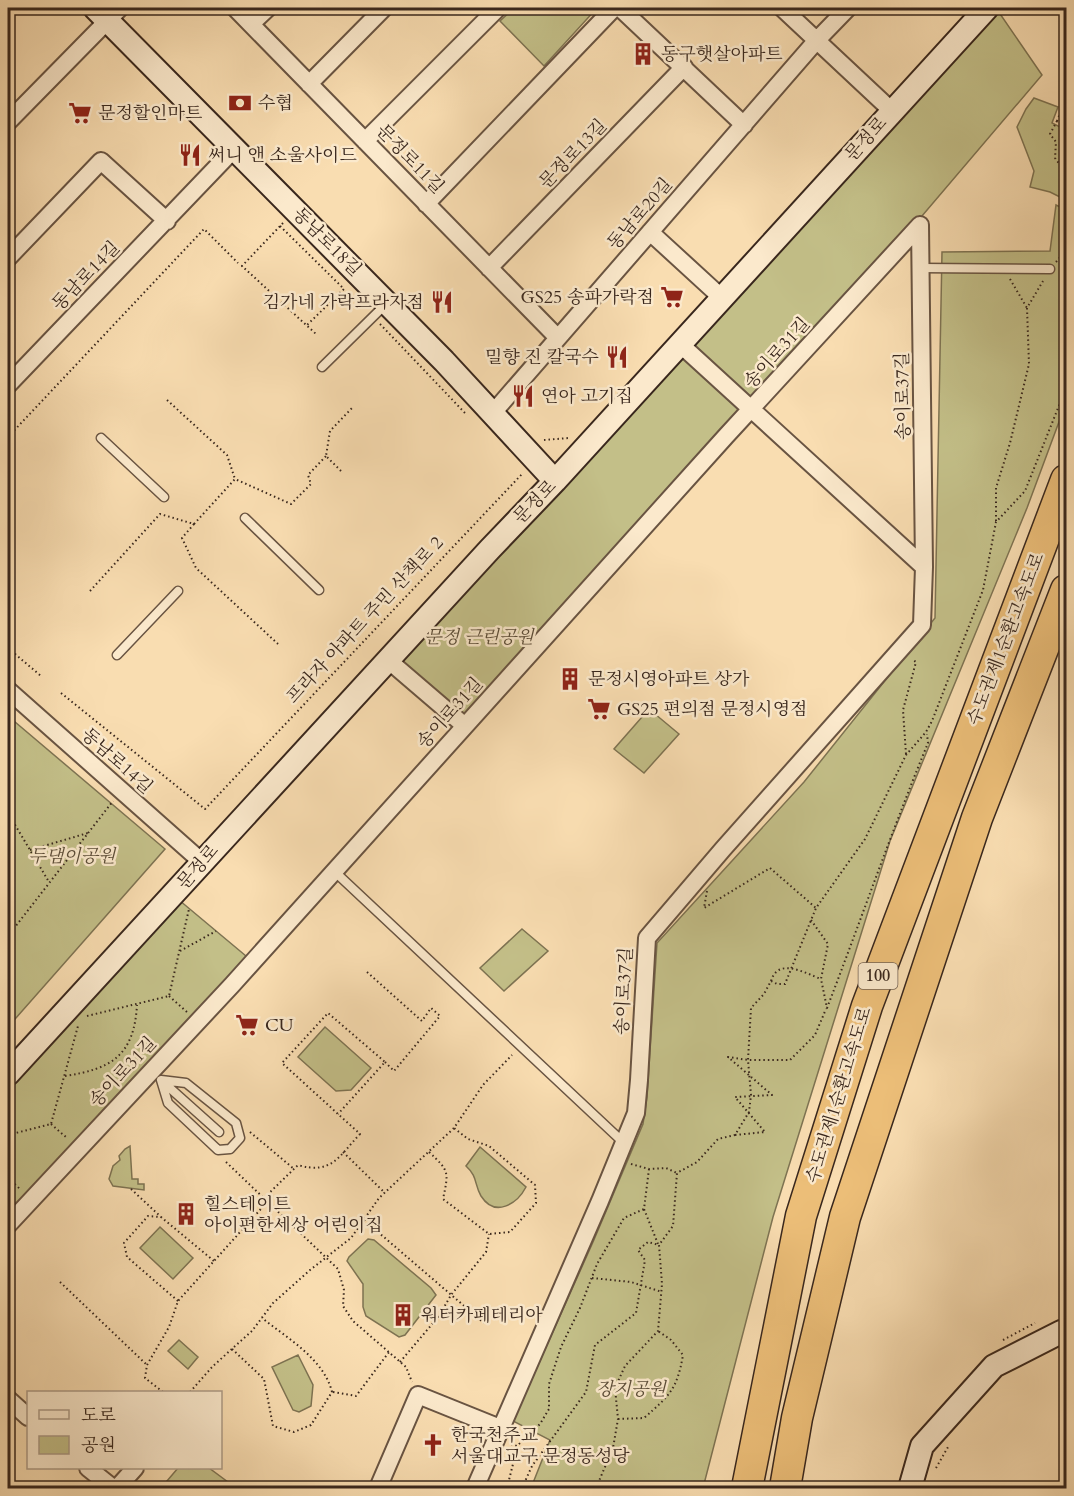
<svg xmlns="http://www.w3.org/2000/svg" width="1074" height="1496" viewBox="0 0 1074 1496" font-family="Cardo,'Noto Serif KR',serif">
<rect width="100%" height="100%" fill="#f9ddb1"/>
<filter id="stains"><feTurbulence type="fractalNoise" baseFrequency=".00333" numOctaves="4"/><feColorMatrix values="0 0 0 0 .2 0 0 0 0 .09 0 0 0 0 .02 0 0 0 .5 -.17"/></filter>
<radialGradient id="worn" r=".72"><stop offset=".6" stop-color="#630" stop-opacity="0"/><stop offset="1" stop-color="#630" stop-opacity=".3"/></radialGradient>
<!-- green -->
<path fill="#c3bf88" stroke="#7e7352" stroke-width="1.5" d="M514,8H597L544,66L500,21Z
M996,8L1042,75L916,223L465,720L396,661Z
M1034,98L1058,107L1052,123L1066,130V200L1050,192L1030,187L1034,171L1017,127L1026,109Z
M1056,205L1066,210V403L1027,508L890,841L773,1217L703,1488H531L550,1440L513,1421L593,1242L643,1124L647,1097L657,943L804,782L935,618L942,252L1050,251Z
M649,709L679,734L644,773L614,749Z
M8,716L165,849L8,1027Z
M173,895L252,961L8,1225V1074Z
M522,929L548,951L504,991L480,968Z
M325,1027L371,1068L351,1090L336,1091L298,1057Z
M130,1146L132,1179H138V1184H144V1190L113,1186L109,1179L113,1166L120,1160L119,1156L125,1149Z
M480,1147L526,1187C517,1204 495,1218 481,1196C474,1184 478,1177 466,1166Z
M160,1227L193,1258L173,1279L140,1248Z
M368,1239L374,1240L431,1288L436,1295L405,1335L399,1337L366,1316L363,1307V1284L347,1261L349,1257Z
M179,1340L198,1357L188,1369L168,1351Z
M298,1355L313,1385L311,1406L299,1412L293,1410L272,1367Z
M178,1468H209L236,1488H161Z"/>
<g fill="none" stroke-linecap="round" stroke-linejoin="round">
<!-- lane casing -->
<g stroke="#695442" stroke-width="11">
<path id="lane" d="M920,268L1050,269
M322,367L387,303
M101,438L164,497
M245,518L319,590
M117,655L178,591
M334,871L624,1143
M161,1080L186,1083L236,1123L240,1138L230,1149L218,1150L168,1103Z
M162,1081L219,1132"/>
</g>
<!-- street casing -->
<g stroke="#695442" stroke-width="20">
<path id="street" d="M235,8L558,338
M620,8L744,125
M782,8L892,111
M251,24L268,8
M309,84L384,8
M8,122L120,8
M365,141L498,8
M426,204L614,8
M650,232L722,298
M8,258L101,161L167,221
M489,268L684,67
M680,344L924,567
M8,385L235,148
M492,414L817,40L848,8
M388,660L465,726
M8,690L202,862
M8,1225L232,985L726,436L920,225
M8,1399L28,1417
M88,1468L113,1488
M117,1488L135,1468
M378,1488L418,1395L500,1428
M475,1488L600,1201L636,1113L639,1080L647,938L723,849L922,625L924,567L920,225"/>
</g>
<!-- secondary casing -->
<g stroke="#39271d" stroke-width="26">
<path id="secondary" d="M95,8L444,361L555,481
M8,1074L490,549L555,481L987,8
M910,1488L922,1446L994,1366L1061,1332H1066"/>
</g>
<!-- highway casing -->
<g stroke="#39271d" stroke-width="33">
<path id="highway" d="M747,1488L801,1216L867,1006L1066,480
M785,1488L797,1418L845,1217L977,818L1066,590"/>
</g>
<!-- path -->
<path stroke="#39271d" stroke-width="2" stroke-dasharray="1.5 3" stroke-linecap="butt" d="M1066,99L1057,121L1066,125
M1057,121L1050,134L1056,142L1055,158L1066,173
M283,223L242,266L316,334
M280,226L344,289L307,325
M1056,262L1066,250
M1010,279L1027,308
M380,324L465,413
M167,400L227,455L235,479
M8,437L204,229L238,263
M544,440L568,438
M341,471L326,456L330,431L352,408
M996,521V488L1010,443L1029,364L1027,308L1043,281
M194,524L182,538L196,568L278,644
M90,591L160,514L194,524L235,479L291,504L311,484L308,475L326,456
M8,648L41,676
M61,693L205,809L522,474
M906,754L903,710L916,662L912,659
M8,813L49,882
M30,850L88,833
M707,891L704,908L770,868L816,908
M811,920L828,944L821,979L827,1008C861,920 892,830 928,743L927,734
M8,936L113,801
M180,951L216,931
M367,972L422,1021L431,1008L440,1016L394,1071L385,1062
M771,981C778,957 805,973 821,979
M169,996L187,1012
M87,1016L169,996L189,909
M65,1076C111,1069 134,1056 137,1005
M51,1124L67,1138
M250,1132L294,1169
M8,1135L51,1124L78,1026
M735,1135L765,1132L735,1097L772,1095L728,1057L748,1060H790L815,1035L826,1009
M343,1152L385,1193
M429,1152C449,1171 449,1171 443,1199L489,1234L510,1232L536,1203L535,1185L489,1146L468,1139L454,1128
M226,1162L338,1269L344,1290L343,1306L353,1321L406,1367L412,1382
M631,1164L649,1169L666,1168L677,1173
M649,1169L644,1209L658,1244
M8,1178L20,1189
M131,1189L161,1217
M264,1198L298,1165C332,1175 339,1156 360,1134L282,1063L328,1013L385,1062L338,1114
M364,1220L484,1323
M592,1278L631,1282L662,1292
M60,1282L147,1365
M178,1301L127,1257L124,1243L148,1216L161,1217L214,1261
M1003,1340L1035,1323
M232,1349L264,1379L273,1426L294,1432L311,1425L332,1392C324,1359 287,1338 262,1318
M400,1362L439,1316L451,1295L486,1252L489,1234
M163,1392L145,1378L147,1365L169,1327L178,1301L268,1201
M190,1392L213,1366L252,1331L273,1303L310,1270L351,1238L379,1198L454,1128L483,1085L512,1055
M333,1392L356,1396L389,1352
M618,1419L644,1418C669,1396 677,1390 683,1355L671,1340L658,1331
M511,1444L517,1446L540,1424L549,1409V1384L561,1347L580,1308L597,1264L624,1218L644,1209
M936,1468L948,1447
M507,1488L517,1448
M522,1488L532,1466L586,1392L595,1345L636,1313L645,1260L638,1250L648,1242L659,1245
M596,1488L613,1448L618,1419L615,1388L625,1366L658,1331L662,1284L659,1245L673,1226L677,1173L697,1162L718,1139L735,1135L749,1112L751,1095L748,1060L751,1008L764,994L771,981L777,984H785L816,908L865,839L906,755L926,732L932,721L983,590L996,522L1025,491L1066,388"/>
<!-- lane -->
<use href="#lane" stroke="#fbe9cc" stroke-width="8"/>
<!-- street -->
<use href="#street" stroke="#fbe9cc" stroke-width="16"/>
<!-- secondary -->
<use href="#secondary" stroke="#fbe9cc" stroke-width="22"/>
<!-- highway -->
<use href="#highway" stroke="#ecbe78" stroke-width="30"/>
</g>
<!-- icons -->
<defs>
<g id="building-bare" transform="scale(1.8)"><path d="M-4-6H4V6H1V3H-1V6H-4ZM-2.5-4.3h1.7v1.8h-1.7ZM.8-4.3h1.7v1.8H.8ZM-2.5-1h1.7V.8h-1.7ZM.8-1h1.7V.8H.8Z" fill="#8f2418" stroke="#fbe9cc" stroke-width="2.5" paint-order="stroke"/></g>
<g id="bank-bare" transform="scale(1.8)"><path d="M-6-4H6V4H-6ZM0-2.3a2.3 2.3 0 1 0 0 4.6a2.3 2.3 0 1 0 0-4.6Z" fill="#8f2418" stroke="#fbe9cc" stroke-width="2.5" paint-order="stroke"/></g>
<g id="supermarket-bare" transform="scale(1.8)"><path d="M-6-5.5h2.5l.6 2H6L4.5 2H-2.5L-4.4-4H-6ZM-1.5 3.2a1.3 1.3 0 1 0 .1 0ZM3 3.2a1.3 1.3 0 1 0 .1 0Z" fill="#8f2418" stroke="#fbe9cc" stroke-width="2.5" paint-order="stroke"/></g>
<g id="restaurant-bare" transform="scale(1.8)"><path d="M-5-6h1v4h1v-4h1v4h1v-4h1v5L-1.5 .5V6h-2V.5L-5-1ZM5-6V6H3V1.5H1.5Q1.5-4 5-6Z" fill="#8f2418" stroke="#fbe9cc" stroke-width="2.5" paint-order="stroke"/></g>
<g id="church-bare" transform="scale(1.8)"><path d="M-1.2-6h2.4v3.5h3.3v2.4h-3.3V6h-2.4V-.1h-3.3v-2.4h3.3Z" fill="#8f2418" stroke="#fbe9cc" stroke-width="2.5" paint-order="stroke"/></g>
</defs>
<g fill-rule="evenodd">
<use href="#building-bare" x="643" y="54"/>
<use href="#bank-bare" x="240" y="103"/>
<use href="#supermarket-bare" x="80" y="113"/>
<use href="#restaurant-bare" x="190" y="155"/>
<use href="#supermarket-bare" x="672" y="297"/>
<use href="#restaurant-bare" x="442" y="302"/>
<use href="#restaurant-bare" x="617" y="357"/>
<use href="#restaurant-bare" x="523" y="396"/>
<use href="#building-bare" x="570" y="679"/>
<use href="#supermarket-bare" x="599" y="709"/>
<use href="#supermarket-bare" x="247" y="1025"/>
<use href="#building-bare" x="186" y="1214"/>
<use href="#building-bare" x="403" y="1315"/>
<use href="#church-bare" x="433" y="1445"/>
</g>
<g text-anchor="middle" dominant-baseline="central" stroke-width="5" stroke-linejoin="round" paint-order="stroke">
<!-- shield labels -->
<rect fill="#fbe9cc" stroke="#736152" stroke-width="1.5" x="858.5" y="963" width="39" height="26" rx="4.5"/>
<g font-size="16" font-weight="bold" fill="#39271d">
<text x="878" y="976">100</text>
</g>
<!-- poi labels -->
<g font-size="18" fill="#39271d" stroke="#fbe9cc" text-anchor="start">
<text x="661" y="54">동구햇살아파트</text>
<text x="258" y="103">수협</text>
<text x="98" y="113">문정할인마트</text>
<text x="208" y="155">써니 앤 소울사이드</text>
<text x="654" y="297" text-anchor="end">GS25 송파가락점</text>
<text x="424" y="302" text-anchor="end">김가네 가락프라자점</text>
<text x="599" y="357" text-anchor="end">밀향 진 칼국수</text>
<text x="541" y="396">연아 고기집</text>
<text x="588" y="679">문정시영아파트 상가</text>
<text x="617" y="709">GS25 편의점 문정시영점</text>
<text x="265" y="1025">CU</text>
<text x="204" y="1204">힐스테이트<tspan x="204" dy="21">아이편한세상 어린이집</tspan></text>
<text x="421" y="1315">워터카페테리아</text>
<text x="451" y="1435">한국천주교<tspan x="451" dy="21">서울대교구 문정동성당</tspan></text>
</g>
<!-- street labels -->
<g font-size="18" fill="#39271d" stroke="#fbe9cc">
<text transform="translate(866 139) rotate(-48)">문정로</text>
<text transform="translate(573 154) rotate(-46)">문정로13길</text>
<text transform="translate(410 159) rotate(46)">문정로11길</text>
<text transform="translate(640 214) rotate(-49)">동남로20길</text>
<text transform="translate(327 242) rotate(45)">동남로18길</text>
<text transform="translate(86 276) rotate(-46)">동남로14길</text>
<text transform="translate(777 353) rotate(-48)">송이로31길</text>
<text transform="translate(903 396) rotate(-91)">송이로37길</text>
<text transform="translate(535 502) rotate(-46)">문정로</text>
<text transform="translate(365 620) rotate(-47)">프라자 아파트 주민 산책로 2</text>
<text transform="translate(1006 639) rotate(-69)">수도권제1순환고속도로</text>
<text transform="translate(450 713) rotate(-48)">송이로31길</text>
<text transform="translate(117 761) rotate(42)">동남로14길</text>
<text transform="translate(198 867) rotate(-49)">문정로</text>
<text transform="translate(624 991) rotate(-87)">송이로37길</text>
<text transform="translate(123 1072) rotate(-47)">송이로31길</text>
<text transform="translate(839 1095) rotate(-73)">수도권제1순환고속도로</text>
</g>
<!-- park labels -->
<g font-size="18" font-style="italic" fill="#5c4d38" stroke="#fbe9cc">
<text x="479" y="637">문정 근린공원</text>
<text x="72" y="856">두댐이공원</text>
<text x="631" y="1389">장지공원</text>
</g>
</g>
<!-- margin -->
<rect width="1074" height="1496" fill="none" stroke="#f9ddb1" stroke-width="30"/>
<rect x="9" y="9" width="1056" height="1478" fill="none" stroke="#39271d" stroke-width="3"/>
<rect x="15" y="15" width="1044" height="1466" fill="none" stroke="#39271d" stroke-width="1.5"/>
<!-- legend -->
<rect x="27" y="1391" width="195" height="78" fill="#fbe9cc" stroke="#ad9b86" stroke-width="1.5"/>
<rect x="39" y="1410" width="30" height="9" fill="#fbe9cc" stroke="#ad9b86" stroke-width="1.5"/>
<text x="81" y="1421" font-size="18" fill="#39271d">도로</text>
<rect x="39" y="1436" width="30" height="18" fill="#c3bf88" stroke="#ad9b86" stroke-width="1.5"/>
<text x="81" y="1451" font-size="18" fill="#39271d">공원</text>
<rect width="100%" height="100%" filter="url(#stains)"/>
<rect width="100%" height="100%" fill="url(#worn)"/>
</svg>
